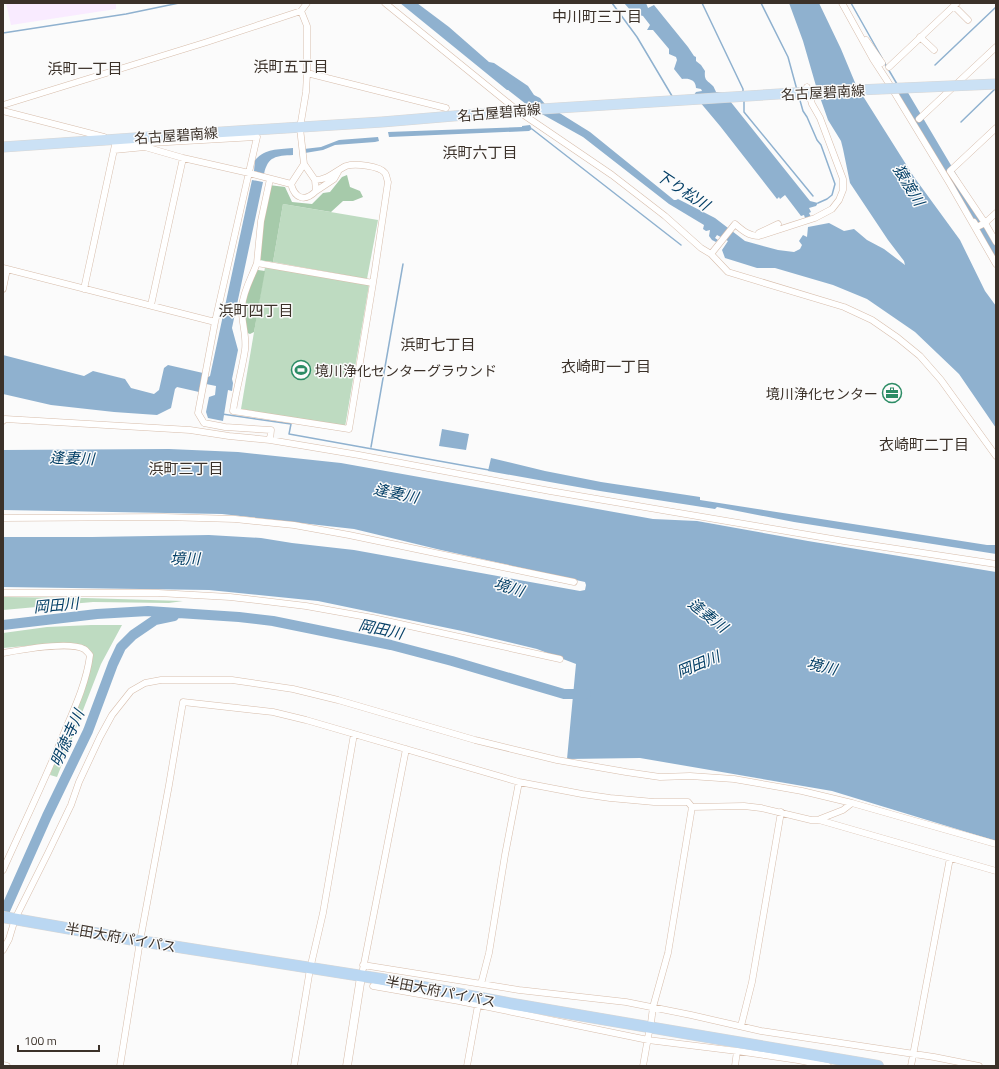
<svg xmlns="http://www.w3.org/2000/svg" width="999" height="1069" viewBox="0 0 999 1069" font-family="'Titillium Web','Noto Sans JP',sans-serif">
<rect width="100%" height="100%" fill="#fbfbfb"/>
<!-- education -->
<path fill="#f9ebff" d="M6,3H116V9L11,25Z"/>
<!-- green -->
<path fill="#bedbc1" d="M283,204L378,220L367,279L273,262Z
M265,267L369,285L345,427L241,409Z
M3,597L85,598L183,601L169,603L93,602L3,610Z
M91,625H122L101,664L57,777L50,775L90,656L84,649L47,644L3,648V633L47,627Z"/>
<!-- forest -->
<path fill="#a6caaa" d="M347,175L350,187L360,191L363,197L353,201H343L331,212L283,204L273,262L258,260L269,185L285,187L292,202L312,204L323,193L330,192L342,177Z
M258,270L265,271L254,332L250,334L245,332L242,305L254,271Z"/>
<!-- water -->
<path fill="#8fb1cf" d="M400,3H417L449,27L489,62L494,63L528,86L534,95L540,98L545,104L590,132L674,200H676L678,199L715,218L745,241L778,250L794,252L800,249L802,245L799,241L803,235L807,237L808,227L829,223L844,231L854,229L867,240L884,249L905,265L904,261L888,240L850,183L843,149L841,141L828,120L816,86L803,41L789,3H819L841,49L856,85L914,177L960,240L985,291L996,306V428L959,374L915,332L867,299L833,285L775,268H757L725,258L722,250L728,241L717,235L715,238L718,240L716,242L712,240L709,236L710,230L706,231L703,229L704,225L669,204L583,137L540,113L529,103L524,93L518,90H507Z
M624,3H646L648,8L654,5L688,47L694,56L696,57V61L701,65L705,71C704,81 707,80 713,86C714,87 715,90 716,92L725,93L730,101L810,201L818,203L816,206L809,208L811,212L809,213L811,217L805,218L804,215L801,216L785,195L780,199L779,197L777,199L720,126L694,95L696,92L702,91L701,89L696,88C696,80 689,78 682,79L674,69L677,60L676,57L669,54V49L653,30H647L650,25L643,16L639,15L636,10L631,11Z
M530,125L532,129L529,131L389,137L388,132L522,127V126Z
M378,137L379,141L375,142L335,145L323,150L305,153L304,149L321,147L339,140Z
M293,148V155C276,156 268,156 264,174L254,171L255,160C267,148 276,150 293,148Z
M252,180L263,182L232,328L238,350L232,379L233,383L232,391L228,390L223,421L208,418L206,412L209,397L215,395L216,386L206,384L208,377L210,376Z
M3,355L84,376L93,371L125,379L131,388L154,394L159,390L164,368L168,365L203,373L199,392L177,387L175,389L171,408L157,415L114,412L51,405L3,394Z
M442,429L469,434L466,450L439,446Z
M169,449L238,452L341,463L653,519L697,521L808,541L996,572V841L832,791L640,758L567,759L576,664L537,649L462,631L318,601L209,590L3,587V537H92L209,535L261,538L292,543L354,550L580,591L585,590L586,585L585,582L441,550L354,529L222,514L3,510V450Z
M491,458L545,471L601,482L700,497V500L987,545H996V554L794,522L717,507L715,509L600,491L488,471Z"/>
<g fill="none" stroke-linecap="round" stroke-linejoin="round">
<!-- stream -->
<path stroke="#8fb1cf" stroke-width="1.5" d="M612,3L637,37L672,96
M702,3L743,89V92
M761,3L788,57L797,90
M851,3L882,58
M3,33L126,14L179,3
M884,62L897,84
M935,65L996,7
M799,97L803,111L807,117L817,140L821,145L835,184L832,195L827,199L818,203
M744,100V112L813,196
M961,122L996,88
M532,129L681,245
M222,414L291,424L289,434L489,470
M371,447L403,264"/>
<!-- river -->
<path stroke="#8fb1cf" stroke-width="10" d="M506,82L538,107
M903,94L996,251
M3,625L97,614L148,611L239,617L273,621L391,645L452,661L564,694H586
M3,915L47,816L88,731L113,664L121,647L133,635L155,620L174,616"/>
<!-- minor casing -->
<g stroke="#d7bdab" stroke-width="7">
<path id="minor" d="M385,3L518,111L612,175L665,216L701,248L711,254L728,272L844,307L872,320L898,338L920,356L941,380L996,456
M842,3L873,59L888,82L950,184L996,264
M954,6L968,20
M920,37L934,50
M866,40L882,63
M889,67L957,3
M307,73L446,108
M3,105L207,42L301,11L307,3
M3,111L104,137
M919,119L996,47
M114,150L145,147L183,158L249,173L291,184C295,199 305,202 316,191L315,180L304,164L300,128L306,92L307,73V26L301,11
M270,179L261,221L257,263L373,283
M291,184L304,164
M316,191L334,179L338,172
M996,213L985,223L996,242
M974,222L977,227L985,223L950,171L996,128
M759,233L778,224
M711,254L735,224C743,231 749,236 759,236L815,218L832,209L839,200L843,190V179L820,118L812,104L807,87
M257,263C252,277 243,291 242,307C241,321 247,335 245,350C242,370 236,390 233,411L349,429L373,283L388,182C387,180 387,176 385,173C380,166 355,163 346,166C335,171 328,180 315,180
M3,268C74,286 145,304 215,322L257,137L115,145L84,289
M3,289L7,269
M151,305L183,158
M215,322L198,413L204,423L225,427L271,430L270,440
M3,421L5,419L190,430L229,436L270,440L359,455L550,491L844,541L996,564
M3,518L164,517L235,519L294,525L349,535L574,582
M3,593H158L230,597L306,606L373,618L560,659
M3,653C19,650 70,641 84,649C86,650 88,653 90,655C87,680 76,705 66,728C47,776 24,823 3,870
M692,807L744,806L761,808L811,820H819L996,871
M820,819L843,810L852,803
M3,950L9,939L15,919L48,853L71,805L79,782L100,737L112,715L131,691L145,683L161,680H232L293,689L338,700L475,740L557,760L626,772L660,777L690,776L734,779L802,791L852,803L996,844
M363,965L519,990L626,1002L691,1015L761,1031L934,1057L979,1066
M363,969L406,749
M481,984L489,953L505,855L519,782
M373,986L459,1001L648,1040L737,1051L798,1060L828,1066
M651,1023L653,1007L668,953L692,807
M741,1026L752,982L781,812
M3,1065L7,1066
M120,1066L140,941L169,785L183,702L273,712L306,720L519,782L582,794L610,798L654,802H688L692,807
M294,1066L310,969L323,913L354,734
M467,1066L478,1005
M643,1066L649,1032
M735,1066L737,1051
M911,1066L950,858"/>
</g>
<!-- tertiary casing -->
<g stroke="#d7bdab" stroke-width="9">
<path id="tertiary" d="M347,1066L361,977"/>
</g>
<!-- primary casing -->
<g stroke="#d8d6d4" stroke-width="11">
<path id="primary" d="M3,147L222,132L382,122L526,110L811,92"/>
</g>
<!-- trunk casing -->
<g stroke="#d8d6d4" stroke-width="12">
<path id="trunk" d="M3,917L140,941L381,979L513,1004L878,1066"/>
</g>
<!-- minor -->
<use href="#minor" stroke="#fff" stroke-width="6"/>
<!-- tertiary -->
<use href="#tertiary" stroke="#fff" stroke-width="8"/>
<!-- primary -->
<use href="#primary" stroke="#cbe1f5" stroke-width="10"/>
<!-- trunk -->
<use href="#trunk" stroke="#bad7f2" stroke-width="11"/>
<!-- primary-bridge casing -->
<g stroke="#d8d6d4" stroke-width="11" stroke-linecap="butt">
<path id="primary-bridge" d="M811,92L996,84"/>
</g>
<!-- primary-bridge -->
<use href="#primary-bridge" stroke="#cbe1f5" stroke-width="10"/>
</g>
<!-- icons -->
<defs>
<g id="stadium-ring" transform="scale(1)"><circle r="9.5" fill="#fbfbfb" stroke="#2c8c65" stroke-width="1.5"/><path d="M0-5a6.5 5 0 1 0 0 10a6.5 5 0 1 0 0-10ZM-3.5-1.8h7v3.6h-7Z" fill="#2c8c65"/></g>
<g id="office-ring" transform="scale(1)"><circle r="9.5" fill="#fbfbfb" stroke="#2c8c65" stroke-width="1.5"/><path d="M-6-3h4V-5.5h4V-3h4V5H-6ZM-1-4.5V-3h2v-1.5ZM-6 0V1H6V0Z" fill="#2c8c65"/></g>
</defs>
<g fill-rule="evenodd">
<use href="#stadium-ring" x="301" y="370"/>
<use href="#office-ring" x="892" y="393"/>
</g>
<g text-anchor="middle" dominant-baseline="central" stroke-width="3" stroke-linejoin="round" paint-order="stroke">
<!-- street labels -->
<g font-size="14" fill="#3b3129" stroke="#fbfbfb">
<text transform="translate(823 92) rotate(-3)">名古屋碧南線</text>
<text transform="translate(499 112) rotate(-5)">名古屋碧南線</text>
<text transform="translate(176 135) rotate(-4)">名古屋碧南線</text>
<text transform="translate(121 937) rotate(10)">半田大府パイパス</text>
<text transform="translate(441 991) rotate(11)">半田大府パイパス</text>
</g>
<!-- poi labels -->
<g font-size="14" fill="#3b3129" stroke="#fbfbfb" text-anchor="start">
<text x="315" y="370">境川浄化センターグラウンド</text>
<text x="878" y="393" text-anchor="end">境川浄化センター</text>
</g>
<!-- neighbourhood labels -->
<g font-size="15" fill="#3b3129" stroke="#fbfbfb">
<text x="597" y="16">中川町三丁目</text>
<text x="291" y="66">浜町五丁目</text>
<text x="85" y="68">浜町一丁目</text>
<text x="480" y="152">浜町六丁目</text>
<text x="256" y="310">浜町四丁目</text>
<text x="438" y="344">浜町七丁目</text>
<text x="606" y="366">衣崎町一丁目</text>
<text x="924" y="444">衣崎町二丁目</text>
<text x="186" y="468">浜町三丁目</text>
</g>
<!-- water labels -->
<g font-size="15" font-style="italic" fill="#043f66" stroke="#fbfbfb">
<text transform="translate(909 185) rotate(59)">猿渡川</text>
<text transform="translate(683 190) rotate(33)">下り松川</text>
<text transform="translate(72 458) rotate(2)">逢妻川</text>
<text transform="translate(396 493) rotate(12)">逢妻川</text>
<text x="185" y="558">境川</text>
<text transform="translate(509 587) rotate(17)">境川</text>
<text transform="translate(56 605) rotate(-5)">岡田川</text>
<text transform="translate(708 615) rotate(38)">逢妻川</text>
<text transform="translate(381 629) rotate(12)">岡田川</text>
<text transform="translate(698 664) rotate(-22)">岡田川</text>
<text transform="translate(822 666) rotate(14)">境川</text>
<text transform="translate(67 738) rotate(-66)">明徳寺川</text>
</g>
</g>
<!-- border -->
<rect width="999" height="1069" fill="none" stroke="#3b3129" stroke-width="8"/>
<!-- scale -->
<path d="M18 1045v6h81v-6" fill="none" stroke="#3b3129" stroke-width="2"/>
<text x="24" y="1045" font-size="12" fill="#3b3129" stroke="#fbfbfb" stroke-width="3" paint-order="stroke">100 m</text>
</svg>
